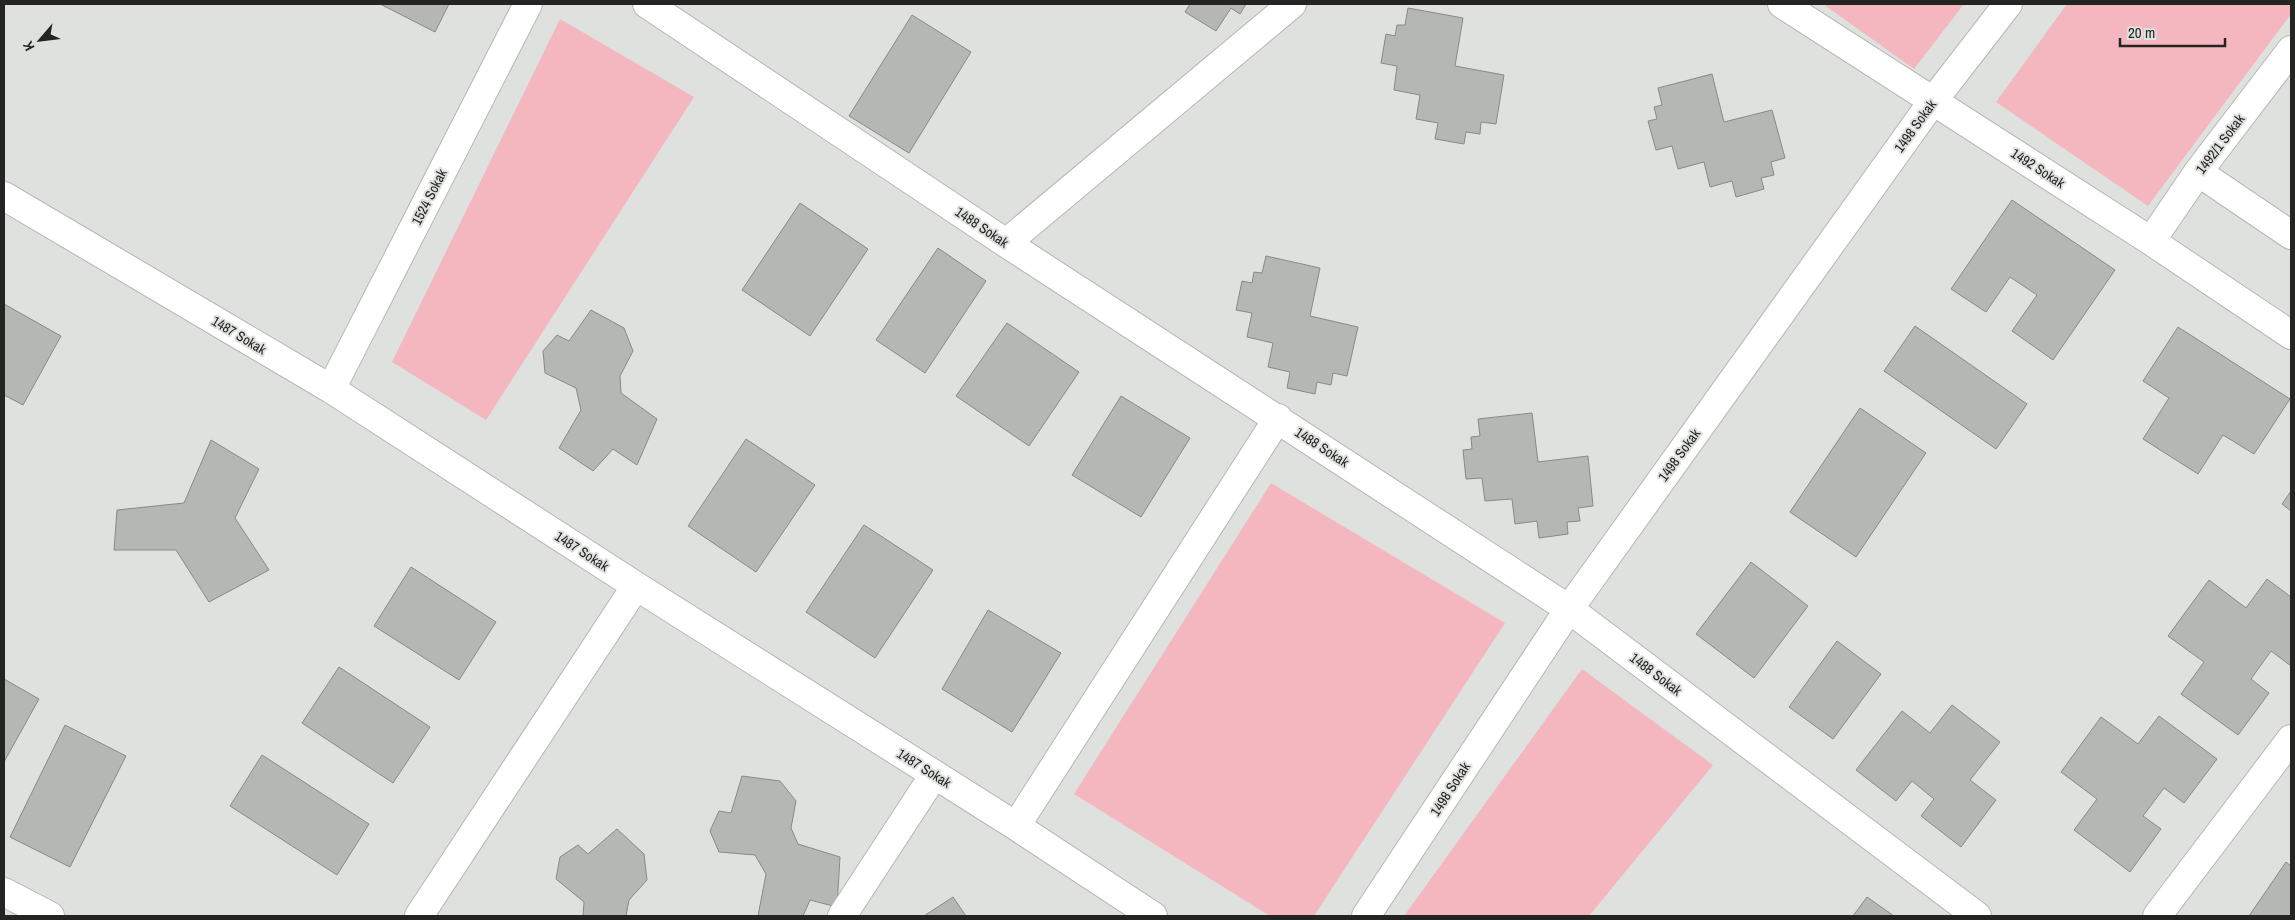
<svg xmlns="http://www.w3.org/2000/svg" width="2295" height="920" viewBox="0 0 2295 920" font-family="'Archivo Narrow',sans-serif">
<rect width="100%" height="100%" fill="#dee1dd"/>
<!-- green -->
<path fill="#f4b7c0" d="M1823,4H1964L1914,69Z
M2067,4H2291V14L2148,206L1996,102Z
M560,19L694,97L486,420L392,362Z
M1271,483L1505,623L1314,916H1270L1074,794Z
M1582,669L1713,765L1589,916H1404Z"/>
<!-- building -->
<path fill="#b5b7b3" stroke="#878a86" d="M380,4H449L435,32Z
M1190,4H1246L1240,14L1231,8L1216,31L1185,12Z
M1408,8L1463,18L1455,66L1504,75L1496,124L1481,122L1480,134L1466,132L1464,144L1435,139L1438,123L1416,119L1420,95L1394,90L1397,66L1381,63L1386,34L1395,36L1397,25H1405Z
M912,15L971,52L909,153L849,116Z
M1712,74L1724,122L1772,110L1785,158L1771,162L1774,175L1761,178L1764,189L1736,197L1732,181L1710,187L1704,162L1678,169L1672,146L1656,150L1648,121L1657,119L1654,107L1662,105L1658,88Z
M2012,200L2115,270L2053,360L2012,331L2037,295L2010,277L1986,312L1951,289Z
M800,203L868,249L810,336L742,290Z
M938,248L986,281L925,373L876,340Z
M1266,256L1320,268L1310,316L1358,327L1347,376L1333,373L1331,385L1317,382L1315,394L1287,388L1290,372L1268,367L1273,343L1247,337L1252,313L1236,310L1242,281L1252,283L1254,272L1262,273Z
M4,304L61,336L23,405L4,395Z
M591,310L624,328L633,351L620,376L621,393L657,419L637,465L613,449L593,471L559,448L581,410L576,388L545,373L543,351L557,335L569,341Z
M1007,323L1079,372L1029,446L956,396Z
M1915,326L2027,404L1996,449L1884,371Z
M2178,327L2290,399L2254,454L2223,435L2198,474L2143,439L2169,398L2143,381Z
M1121,396L1190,438L1141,517L1072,475Z
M1860,408L1926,453L1856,557L1790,512Z
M1532,413L1538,462L1588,456L1593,506L1578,508L1580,521L1567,522L1568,534L1539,538L1537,521L1515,524L1512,499L1485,501L1482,478L1466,479L1463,450L1472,449L1471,437L1480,436L1478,419Z
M746,439L815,485L756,572L688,526Z
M211,440L259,469L235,518L269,570L209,602L176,550H114L117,510L184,503Z
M2291,491V511L2282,504Z
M864,525L933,570L875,658L806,612Z
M1751,562L1808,606L1754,678L1696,634Z
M411,567L496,622L459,680L374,626Z
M2267,579L2291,597V666L2271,651L2251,679L2269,693L2238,735L2181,694L2204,662L2168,636L2209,580L2246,608Z
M988,610L1061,653L1012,732L942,689Z
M1837,641L1881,674L1833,739L1789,707Z
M339,667L430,727L393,783L302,723Z
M4,679L39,699L4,762Z
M1952,705L2000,742L1970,780L1996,800L1961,847L1921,816L1934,799L1912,781L1896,801L1856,770L1902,711L1930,733Z
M2159,716L2217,759L2184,803L2164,788L2143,816L2161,829L2130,872L2074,830L2097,799L2061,772L2101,717L2138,744Z
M65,725L126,756L70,867L10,837Z
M262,755L369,824L337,875L230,806Z
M742,776L780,781L796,801L791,828L798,844L840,857L837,907L810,900L803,916H758L766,874L755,855L719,852L710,831L719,811L731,813Z
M617,829L644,854L647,880L629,900L626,916H583L584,902L556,879L560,857L578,845L588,854Z
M2286,862L2291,866V916H2249Z
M953,897L966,916H924Z
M1867,897L1894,916H1853Z"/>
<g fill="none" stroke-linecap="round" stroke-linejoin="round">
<!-- minor casing -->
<g stroke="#b4b7b2" stroke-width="30">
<path id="minor" d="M647,4L1006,243L1569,609L1977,916
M1782,4L2151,241L2291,335
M2198,172L2291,235
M4,196L331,389L636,586L1016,826L1153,916
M2151,241L2198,172L2291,50
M1006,243L1292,4
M331,389L528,4
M1016,826L1278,418
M4,892L50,916
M419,916L636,586
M842,916L934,775
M1366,916L1569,609L1933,101L2008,4
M2157,916L2291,739"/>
</g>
<!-- minor -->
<use href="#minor" stroke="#fff" stroke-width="28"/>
</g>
<g text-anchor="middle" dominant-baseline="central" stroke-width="4" stroke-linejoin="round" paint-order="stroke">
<!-- street labels -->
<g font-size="14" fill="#242523" stroke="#dee1dd">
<text transform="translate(1915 126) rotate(-54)">1498 Sokak</text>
<text transform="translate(2220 144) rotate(-53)">1492/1 Sokak</text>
<text transform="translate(2038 168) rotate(33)">1492 Sokak</text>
<text transform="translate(429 197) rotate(-63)">1524 Sokak</text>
<text transform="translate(982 227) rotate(34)">1488 Sokak</text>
<text transform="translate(239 335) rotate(31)">1487 Sokak</text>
<text transform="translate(1322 447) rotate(33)">1488 Sokak</text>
<text transform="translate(1679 455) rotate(-54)">1498 Sokak</text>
<text transform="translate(582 551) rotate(33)">1487 Sokak</text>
<text transform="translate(1656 674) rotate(37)">1488 Sokak</text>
<text transform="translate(924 768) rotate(32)">1487 Sokak</text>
<text transform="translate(1450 789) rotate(-57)">1498 Sokak</text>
</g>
</g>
<!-- border -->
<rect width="2295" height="920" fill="none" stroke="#242523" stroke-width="10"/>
<!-- north arrow -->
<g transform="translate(40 40) rotate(242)" stroke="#dee1dd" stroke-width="4" paint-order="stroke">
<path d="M0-4L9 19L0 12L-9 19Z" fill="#242523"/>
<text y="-8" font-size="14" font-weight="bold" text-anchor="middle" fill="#242523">K</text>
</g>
<!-- scale -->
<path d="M2120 38v8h105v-8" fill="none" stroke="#242523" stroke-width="2.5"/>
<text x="2128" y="38" font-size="15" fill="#242523" stroke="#dee1dd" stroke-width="4" paint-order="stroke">20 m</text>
</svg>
